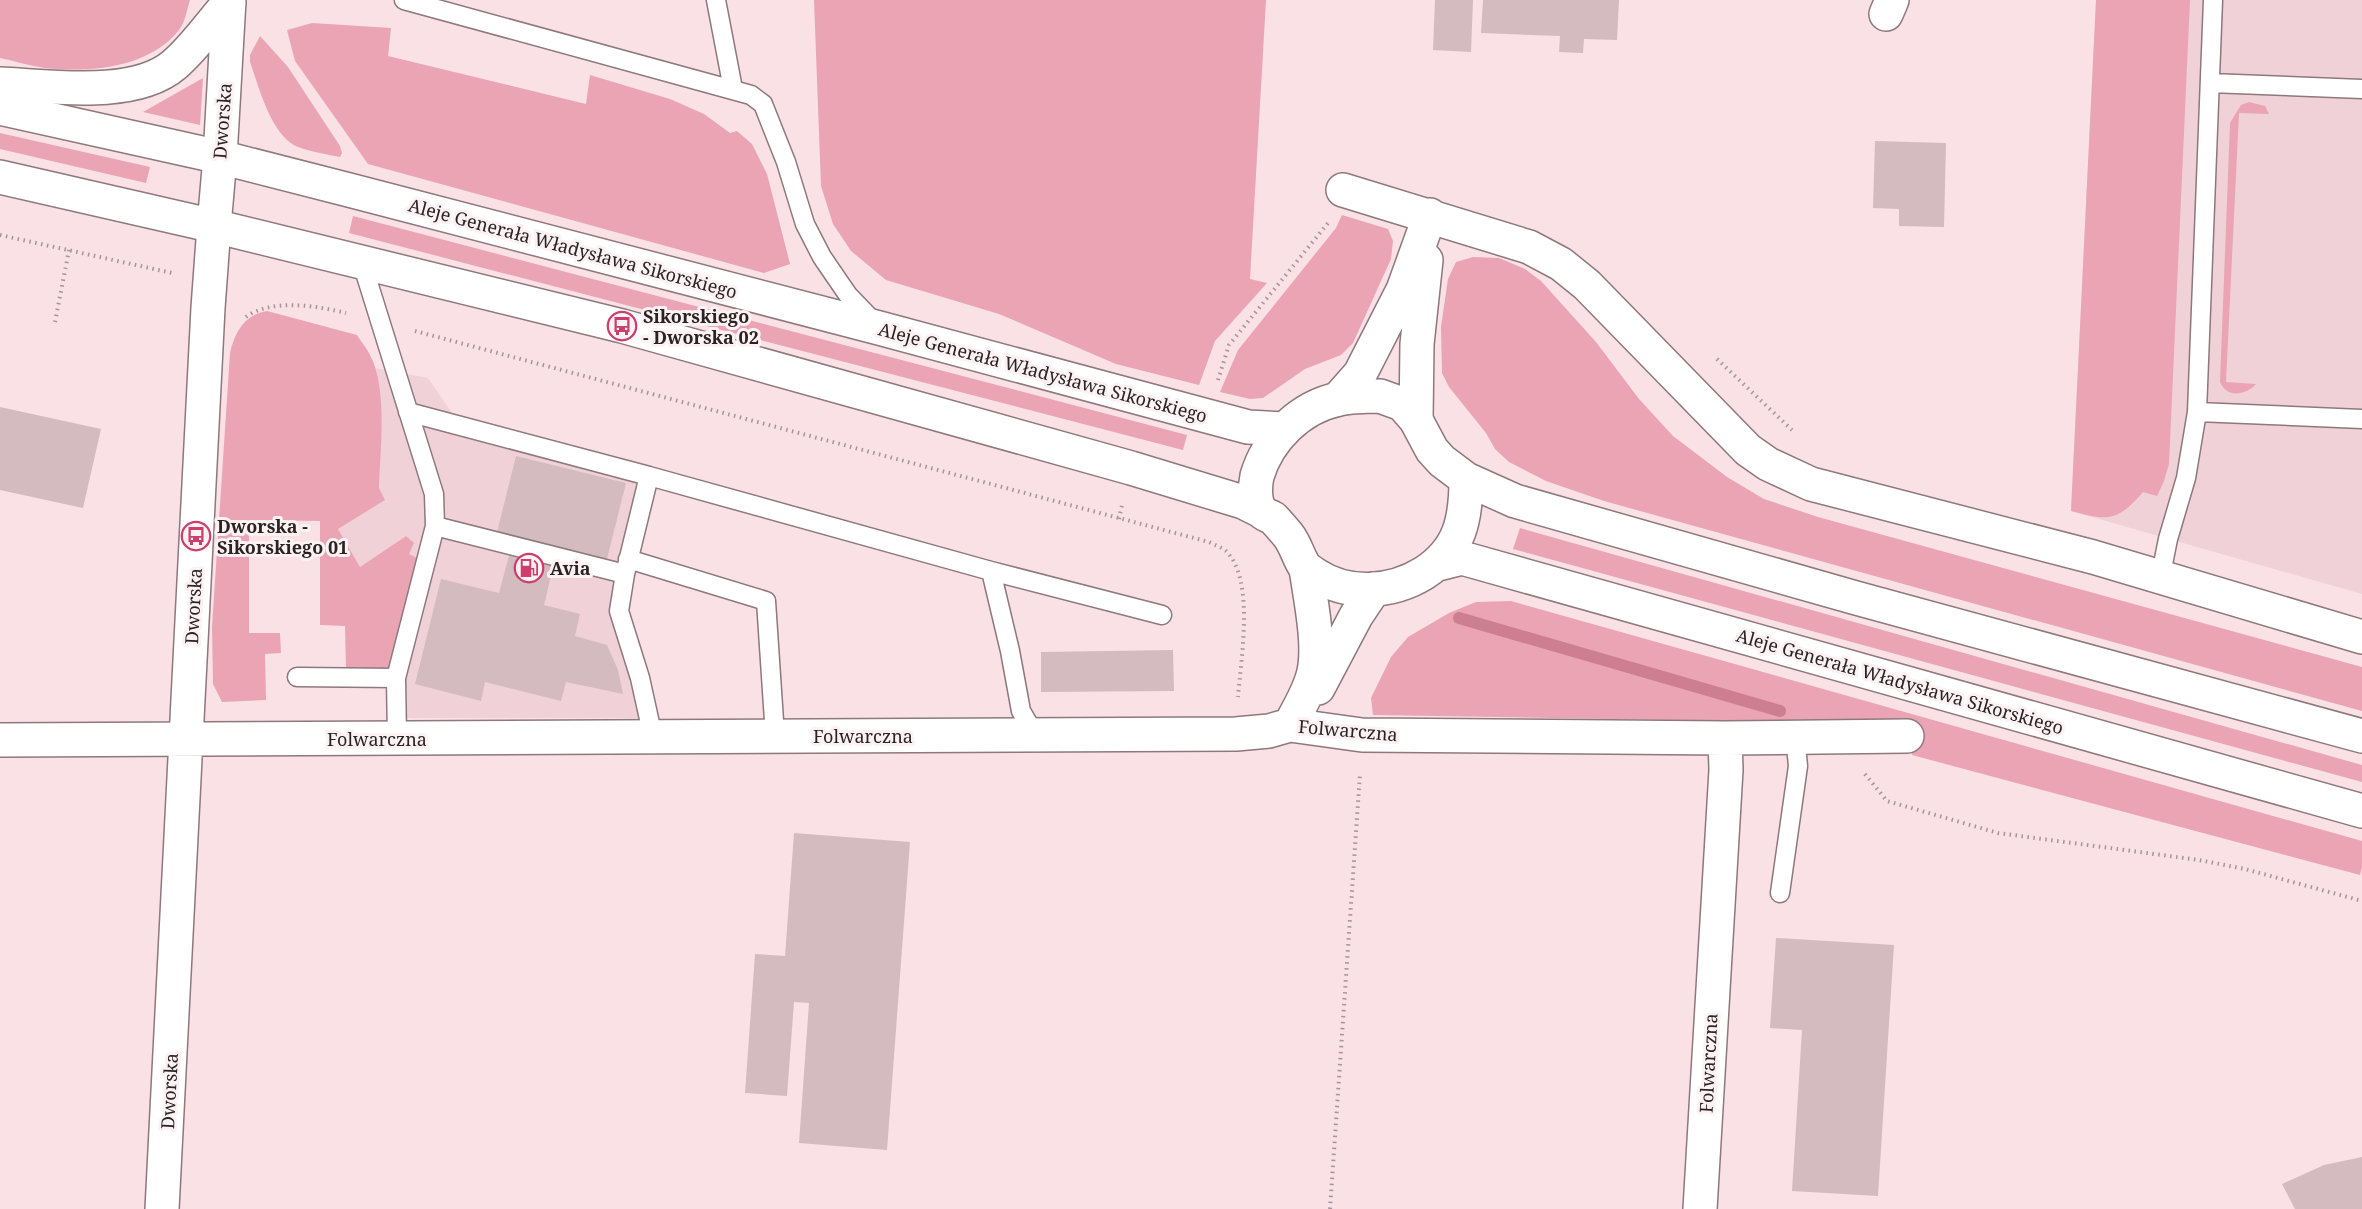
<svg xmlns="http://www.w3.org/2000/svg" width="2362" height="1209" viewBox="0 0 2362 1209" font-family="'Noto Serif',serif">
<rect width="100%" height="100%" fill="#f9e1e6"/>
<!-- built -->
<path fill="#f0d1d7" d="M2096,0H2362V594L2071,511Z
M374,368L428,378L461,426L649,476L619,611L649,718H396L390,666L417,558L408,554L406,536L360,567L338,529L384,500L379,488L380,403Z"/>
<!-- green -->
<path fill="#eaa4b4" d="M0,0H190C187,9 185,23 179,30C149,68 90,73 45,68C30,66 15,61 0,58Z
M814,0H1266L1250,279L1267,283L1215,341L1199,385L1116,364L999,314L886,280L851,251L833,224L821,186Z
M2096,0H2190L2169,464L2164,481L2157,496L2143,492C2117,522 2108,521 2071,511Z
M312,23L391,28L388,56L586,104L590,75L670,99L704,114L730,133L737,131L752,144L767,174L790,264L764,273L368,164L295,61L287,30Z
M260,36L288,67L340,146L342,153L340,157C326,154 311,152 298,147C271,136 259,87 250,62V55Z
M203,78L200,125L143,112Z
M2249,102L2265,106L2269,114L2239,113L2226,382L2256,384C2246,395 2227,399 2220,382L2230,123L2241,105Z
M0,133L150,167L146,183L0,149Z
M1342,215L1388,229L1393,241L1391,259L1353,343L1341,355L1305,369L1263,398L1250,399L1220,392L1238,350L1336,228Z
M353,216L1187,435L1183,450L349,233Z
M1473,257L1499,258L1525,269L1541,281L1596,342L1639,399L1673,436L1727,477L1764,499L1818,517L2362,667V711L1604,501L1546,481L1509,462L1495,449L1486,433L1449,387L1442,373L1441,327L1448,279L1456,262Z
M267,311L357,335C361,342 367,348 370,355C388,389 380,449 379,488L385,500L338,529L360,567L406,536L414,543L409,554L417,558L390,666L384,670H346L345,626L320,625V521L249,520V633H280L281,653L265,654L266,700L222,702L213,684L212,627L230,353C235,332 244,315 267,311Z
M1520,528L2362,765V782L1513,549Z
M1511,601L2362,841V867L2360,875L1912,755L1908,724L1373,715L1371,698L1391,657L1408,637L1449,613L1476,602Z"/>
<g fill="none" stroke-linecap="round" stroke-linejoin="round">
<!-- stream -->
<path stroke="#ce7e91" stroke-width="12" d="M1459,618L1780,711"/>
</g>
<!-- building -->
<path fill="#d3bbc0" d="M1435,0H1473L1471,52L1433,50Z
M1483,0H1619L1617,40L1584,39L1583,53L1559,52L1560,36L1481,33Z
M1875,141L1946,143L1944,227L1899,226V209L1873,208Z
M0,407L101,429L83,508L0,490Z
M516,456L626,483L603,575L554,563L544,605L580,614L575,636L607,645L618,670L623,694L566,682L561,701L485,682L481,701L415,684L441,579L499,593L510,552L493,548Z
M1173,650L1174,691L1041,692V652Z
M794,833L910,842L887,1150L799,1143L809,1003L794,1002L787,1096L745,1093L755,954L785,956Z
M1776,938L1894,945L1878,1196L1792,1191L1802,1030L1770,1028Z
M2362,1157V1209H2295L2282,1184L2324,1165Z"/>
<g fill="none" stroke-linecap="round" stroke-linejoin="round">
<!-- lane casing -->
<g stroke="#8e787c" stroke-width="21">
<path id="lane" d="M404,0L751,95L763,104L786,162L805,224L822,257L848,295L874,322
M716,0L733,89
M2210,83L2362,89
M362,263L434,494L435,526L396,678L397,739
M408,412L649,476L625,574L619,611L640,678L653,737
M2197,412L2362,419
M649,476L991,571L1162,615
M435,526L625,574
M628,559L766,601L775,736
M991,571L1010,651L1021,711L1035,735
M2160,579L2168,539L2186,478L2197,412L2213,0
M297,677L396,678
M1780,893L1798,766L1795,736"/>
</g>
<!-- street casing -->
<g stroke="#8e787c" stroke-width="36">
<path id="street" d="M1886,14L1892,0
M0,84C50,86 134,99 174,65C195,47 211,23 229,3
M220,157L229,0
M1343,190L1529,247L1561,264L1587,285L1748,450L1768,464L1811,484L2093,557L2362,637
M1338,399L1360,374L1403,290L1430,215
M1416,420L1417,344L1426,260
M1318,688L1356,616L1374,589
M1290,725C1298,710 1307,695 1312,679C1322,650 1310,598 1306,568
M0,740L1236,734L1269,731L1290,725L1362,735L1725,738L1907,736
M162,1209L208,308L214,226
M1700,1209L1726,770L1725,738"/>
</g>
<!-- secondary casing -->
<g stroke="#8e787c" stroke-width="36">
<path id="secondary" d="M0,108L220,157L349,190L879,328L1248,427L1284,429
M0,177L214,226L622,326L1131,468L1243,502L1261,511
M214,226L220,157
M1380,396L1402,404L1416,420L1432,450L1442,461L1466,479C1466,520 1460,550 1424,573C1392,593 1348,596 1316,575C1313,573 1308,570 1305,567C1298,557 1296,545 1288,535C1283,529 1278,523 1273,518C1269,516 1263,514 1261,511C1254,502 1255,486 1257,476C1268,439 1300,407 1339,399C1352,396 1366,396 1380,396Z
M1466,479L1515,501L1856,598L2362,736
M1438,564L1462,558L2362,811"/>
</g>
<!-- path -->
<path stroke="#a69498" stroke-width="4" stroke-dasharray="1.5 4.5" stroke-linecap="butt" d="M0,235L172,273
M246,317C271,298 318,306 346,313
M55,322L69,250
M415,331L1209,542C1215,545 1221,547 1226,551C1255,580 1241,658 1238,697
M1717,359L1792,430
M1218,380L1229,345L1328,223
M1119,519L1122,505
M1865,774L1887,801L1998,833L2199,860L2245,869L2362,901
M1330,1209L1360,774"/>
<!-- lane -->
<use href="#lane" stroke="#fff" stroke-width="18"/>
<!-- street -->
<use href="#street" stroke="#fff" stroke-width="33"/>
<!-- secondary -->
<use href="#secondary" stroke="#fff" stroke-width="33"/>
</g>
<!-- icons -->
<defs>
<g id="bus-ring" transform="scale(1.5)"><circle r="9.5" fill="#fcf2f4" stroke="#cb3e6d" stroke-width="1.5"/><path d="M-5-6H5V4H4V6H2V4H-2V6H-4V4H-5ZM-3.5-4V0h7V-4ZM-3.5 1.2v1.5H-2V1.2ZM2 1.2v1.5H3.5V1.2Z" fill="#cb3e6d"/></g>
<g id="fuel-ring" transform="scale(1.5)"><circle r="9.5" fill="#fcf2f4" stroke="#cb3e6d" stroke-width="1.5"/><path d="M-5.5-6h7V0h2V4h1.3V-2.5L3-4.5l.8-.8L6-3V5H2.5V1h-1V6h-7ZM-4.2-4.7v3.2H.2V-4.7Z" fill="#cb3e6d"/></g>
</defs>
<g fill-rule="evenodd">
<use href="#bus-ring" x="622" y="326"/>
<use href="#bus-ring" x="196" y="536"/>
<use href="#fuel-ring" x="529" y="568"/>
</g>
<g text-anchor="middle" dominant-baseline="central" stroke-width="6" stroke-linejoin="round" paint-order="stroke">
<!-- street labels -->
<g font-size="18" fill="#2b2224" stroke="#fcf2f4">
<text transform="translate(222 121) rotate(-86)">Dworska</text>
<text transform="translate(573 248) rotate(15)">Aleje Generała Władysława Sikorskiego</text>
<text transform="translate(1043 372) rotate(15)">Aleje Generała Władysława Sikorskiego</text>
<text transform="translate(193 606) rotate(-87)">Dworska</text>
<text transform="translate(1900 681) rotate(16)">Aleje Generała Władysława Sikorskiego</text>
<text transform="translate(1348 730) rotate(5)">Folwarczna</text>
<text x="863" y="736">Folwarczna</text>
<text x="377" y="739">Folwarczna</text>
<text transform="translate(1708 1063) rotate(-87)">Folwarczna</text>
<text transform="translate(169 1091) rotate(-87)">Dworska</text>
</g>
<!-- poi labels -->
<g font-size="18" font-weight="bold" fill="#2b2224" stroke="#fcf2f4" text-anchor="start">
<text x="643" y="316">Sikorskiego<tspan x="643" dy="21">- Dworska 02</tspan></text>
<text x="217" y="526">Dworska -<tspan x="217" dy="21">Sikorskiego 01</tspan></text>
<text x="550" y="568">Avia</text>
</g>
</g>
</svg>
